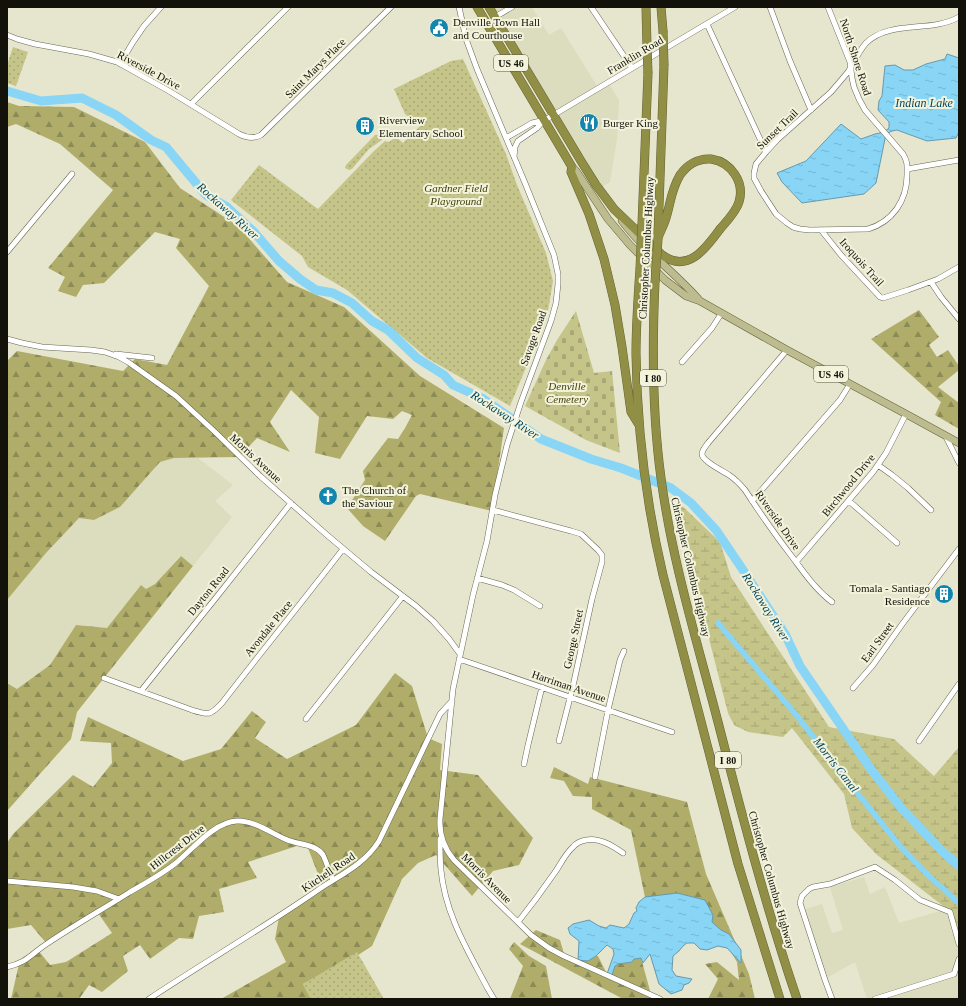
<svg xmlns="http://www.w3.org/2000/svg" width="966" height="1006" viewBox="0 0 966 1006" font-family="Georgia,serif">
<defs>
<pattern id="forest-firs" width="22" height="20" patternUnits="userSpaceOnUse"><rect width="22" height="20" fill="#afad69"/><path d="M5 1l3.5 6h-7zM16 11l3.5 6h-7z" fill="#8d8b55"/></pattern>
<pattern id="wetland-marsh" width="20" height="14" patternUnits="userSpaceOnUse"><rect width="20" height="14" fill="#c5c489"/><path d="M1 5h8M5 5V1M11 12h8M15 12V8" fill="none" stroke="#a8a775"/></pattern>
<pattern id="cemetery-stones" width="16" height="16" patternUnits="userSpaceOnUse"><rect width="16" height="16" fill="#c5c489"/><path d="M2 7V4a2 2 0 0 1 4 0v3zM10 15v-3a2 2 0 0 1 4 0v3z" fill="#a8a775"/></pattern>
<pattern id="park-dots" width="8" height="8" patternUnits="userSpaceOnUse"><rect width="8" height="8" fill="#c5c489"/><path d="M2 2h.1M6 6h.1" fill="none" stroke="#a8a775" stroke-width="1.8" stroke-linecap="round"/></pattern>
<pattern id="water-ripples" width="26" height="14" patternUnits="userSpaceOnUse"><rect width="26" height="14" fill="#88d5f6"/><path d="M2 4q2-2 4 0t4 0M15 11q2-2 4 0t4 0" fill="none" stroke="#74b6d2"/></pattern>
</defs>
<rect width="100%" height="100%" fill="#e6e6cf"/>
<!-- built -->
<path fill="#dcdcbe" d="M494,7H532L549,35L561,28L597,86L607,81L619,100L617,139L610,182L602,187L559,118Z
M174,458H198L233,485L215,501L232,517L193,566L180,556L155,584L146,589L141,585L107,628L76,625L50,665L17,689L7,682V600L46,553L79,518L94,520L120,507L160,462Z
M864,877L870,894L885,887L899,923L947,909L959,932V999H867L855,962L825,979L802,910L822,904L832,933L843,930L830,887Z"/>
<!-- forest -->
<path fill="url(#forest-firs)" d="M7,102L19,106L74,107L145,142L180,188L238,226L287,282L344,307L420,376L504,428L492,511L420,494L416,496L385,541L363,526L347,508L365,480L363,471L388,438L398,439L405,428L412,415L402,411L393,419L367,416L340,459L315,453L319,417L291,390L270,422L290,452L257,438L239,457L174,458L160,462L120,507L94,520L79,518L46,553L7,600V361L17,351L123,371L135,359L167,365L209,286L176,248L180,239L155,232L104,283L83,285L76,297L58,291L65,277L48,268L113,190L60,144L16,124L7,127Z
M919,310L939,337L929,345L937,357L948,350L959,366V370L938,387L959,403V429L935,415L941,402L871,339Z
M181,556L193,566L77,712L71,739L7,811V683L17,689L50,665L76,625L107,628L141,585L146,589L155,584Z
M395,673L412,686L428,738L442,744L440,770L478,775L533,838L519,865L493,871L472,896L436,855L418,863L402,879L372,946L352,959L303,984L311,999H221L286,962L275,939L279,917L323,887L306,843L248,862L257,878L219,889L224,912L199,916L193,939L179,938L150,959L140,945L123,956L128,971L102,992L89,985L79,999H11L19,964L38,950L50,965L66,962L112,933L98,913L47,944L31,925L7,929V843L13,834L73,775L93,787L112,763L111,743L80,741L88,717L183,761L221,749L252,711L266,722L255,738L287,759L356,725Z
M554,767L588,784L590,777L687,802L706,874L749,974L755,999H708L718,979L705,964L717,962L739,980L737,962L726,944L647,907L631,830L592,809V797L573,796L564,781L550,778Z
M536,930L560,940L565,957L587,961L596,956H598L607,974H612L615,966L618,964L632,962L634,959L641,958L652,998L653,999H623L520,944Z
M514,942L529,956L546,966L552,999H510L523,966L509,949Z"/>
<!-- wetland -->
<path fill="url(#wetland-marsh)" d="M677,501L720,542L731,577L829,727L894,739L934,776L959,747V932L947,909L876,854L852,828L844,794L792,728L783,737L748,732L734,725L728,713L684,541Z"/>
<!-- cemetery -->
<path fill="url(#cemetery-stones)" d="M576,311L594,373L612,371L620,453L586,440L525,406L546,360L557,340Z"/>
<!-- park -->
<path fill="url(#park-dots)" d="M13,47L28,52L16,86L7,83V65Z
M463,59L506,154L517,185L546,253L553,281L547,317L510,406L427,358L347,290L308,267L302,256L231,200L259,165L318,209L373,152L385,141L389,142L396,137L403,143L420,126L405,114L394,89L451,61Z
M375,135H379L382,138V140L369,149L352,169L349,170L345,168L346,165Z
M357,952L384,999H311L303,984Z"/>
<!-- water -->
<path fill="url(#water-ripples)" stroke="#659aaf" d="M947,54L959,58V132L956,138L927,141L897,130L892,131L886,134L876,183L864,194L802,203L782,182L777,173L806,161L841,124L861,139L875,134L884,132L889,128V122L878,110L879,101L882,96L885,66L895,65L904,70H913L926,64L945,59Z
M677,893L705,900L713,915L712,922L721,930L729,934L741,950V963L727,948L718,946L707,950L700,949L694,943H687L683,946L679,951L673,956L672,970L676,976L692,979L689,983L684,985L682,990L671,994L659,984L650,954L643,963L641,958L634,959L632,962L618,964L615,966L612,975L607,974L614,954L613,949L607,945L596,956L588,961L578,960L579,941L570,934L568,928L573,924L589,920L599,926L606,928L610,925L624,928L629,924L634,913L637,911L636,908L639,902L645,897Z"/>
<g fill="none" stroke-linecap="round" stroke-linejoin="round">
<!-- canal -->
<path stroke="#88d5f6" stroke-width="5.5" d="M718,623L797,716L846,779L900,846L930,877L959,903"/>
<!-- river -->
<path stroke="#88d5f6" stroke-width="9" d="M7,91L41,101L82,98L116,115L151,140L166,147L206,195L227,207L253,231L279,261L300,279L316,290L333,293L352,303L372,321L388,330L417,358L444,375L453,385L482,398L541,439L591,459L621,468L671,488L691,503L716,530L739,564L785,634L800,666L870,768L902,809L943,852L959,866"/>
<!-- minor casing -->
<g stroke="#676753" stroke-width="6">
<path id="minor" d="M459,7L466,39L477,69L525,183L554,255L558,274V284L556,303L551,321L521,402L507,445L495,495L487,541L473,595L453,689L440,819C439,835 444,848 454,860L531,935L549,948L564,956L660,999
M591,7L632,68
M770,7L790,61L811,110
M828,7L850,62L852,78L854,87L859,99L865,110L903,154C908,162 907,166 907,175C907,201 892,222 868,229L810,230L800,229L793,227L787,223L776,214L761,191L754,178V173L756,164L766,152L777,140L831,92L848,72C854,62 859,51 866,43C889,20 931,33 959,17
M495,17L512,7
M707,24L766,152
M7,35L17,39L35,44L89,54L117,62L169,91L239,134C247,138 254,139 261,135L391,7
M120,64L133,42L144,26L161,7
M191,104L288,7
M506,138L532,123L545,120L735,7
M514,157L515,147L518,141L537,128L544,120
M907,169L959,160
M821,230L841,255L880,297L883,298L908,290L938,279L959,267
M7,252L72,174
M931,282L941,297L959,319
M7,339L22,343L42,347L91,350L105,352L119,357L128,362L176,396L215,432L260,476L327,535L371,572L416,606L433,621L449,639L460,654
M787,350L708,443C706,446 702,450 702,454C702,461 723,471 729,475C735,479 740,484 745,490C760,513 776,536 793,558C805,574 816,590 832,602
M116,354L152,358
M682,362L712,328L721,314
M946,437L959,463
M878,465L892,475L908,488L931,510
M752,501L840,400L850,384
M849,501L897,543
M493,510L571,531L581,534L598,550L602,555V562L592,599L573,686L559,741
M796,562L873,472L886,453L906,414
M477,578L502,585L514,590L540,606
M459,659L672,732
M104,678L192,710C208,715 210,716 222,703C262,651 303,601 343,549
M853,688L873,665L903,623L959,549
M141,691L215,599L291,503
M306,719L403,596
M919,741L959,684
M524,764L528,745L542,687
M595,777L608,710L620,660L624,651
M440,839C440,850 440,860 441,870C445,914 468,951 488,989L494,999
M7,881L73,887L97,891L119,899
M518,922C530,907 542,891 553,875C560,866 564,855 573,847C576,843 581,841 586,840C599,837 613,846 623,853
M7,967C27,963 32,953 48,943C75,925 103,909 130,892C146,883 162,874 176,863C193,849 214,822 237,821C253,820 271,833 285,839C297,845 315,843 323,855C327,863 329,872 333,880
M149,999C205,962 263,928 318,890C340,875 364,865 379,841L440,714L452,701
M832,999L825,980L800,903L802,896L809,889L813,887L830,884L875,867L895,880L920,900L950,912L959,944
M875,999L954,974L959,959"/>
</g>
<!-- major casing -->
<g stroke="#656331" stroke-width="8">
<path id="major" d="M572,167L576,171L608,219L630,245L665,280L686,296L700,301L787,350L906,414L959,443
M622,221C644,251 676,273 700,301"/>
</g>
<!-- highway casing -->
<g stroke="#656331" stroke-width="9">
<path id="highway" d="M477,7L572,167L571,172L589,214L604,259L615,305L622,347L631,412L639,425
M489,7L581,161L596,185L614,209L662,255C688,274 706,248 720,229C727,221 736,212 739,202C745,182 731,162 711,159C698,158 687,165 680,175C670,192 671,204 665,221C663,227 660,232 658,238
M646,7L647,47
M661,7L663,31
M642,224L648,73
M658,234L664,65
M640,269C638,297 636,326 636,354C637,429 646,503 663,575L738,864L780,999
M655,282C652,348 652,413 661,478C672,561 697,641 718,722C742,815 766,908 797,999"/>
</g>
<!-- minor -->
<use href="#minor" stroke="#fff" stroke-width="5"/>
<!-- major -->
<use href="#major" stroke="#bdbb90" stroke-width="7"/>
<!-- highway -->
<use href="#highway" stroke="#918e46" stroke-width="8"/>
<!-- highway-bridge casing -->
<g stroke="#656331" stroke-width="9" stroke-linecap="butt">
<path id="highway-bridge" d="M663,31L664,65
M647,47L648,73
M640,269L642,224
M655,282L658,239"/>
</g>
<!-- highway-bridge -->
<use href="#highway-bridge" stroke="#918e46" stroke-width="8"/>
</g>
<!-- icons -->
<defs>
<g id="civic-disc" transform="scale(1)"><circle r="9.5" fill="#1485ac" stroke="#f3f3dc"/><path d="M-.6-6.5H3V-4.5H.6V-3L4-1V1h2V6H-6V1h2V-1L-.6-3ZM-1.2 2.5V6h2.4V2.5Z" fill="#fff"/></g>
<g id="restaurant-disc" transform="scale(1)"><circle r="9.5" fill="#1485ac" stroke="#f3f3dc"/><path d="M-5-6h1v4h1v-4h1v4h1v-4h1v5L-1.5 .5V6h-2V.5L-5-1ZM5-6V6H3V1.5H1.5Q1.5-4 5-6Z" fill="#fff"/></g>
<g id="building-disc" transform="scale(1)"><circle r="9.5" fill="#1485ac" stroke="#f3f3dc"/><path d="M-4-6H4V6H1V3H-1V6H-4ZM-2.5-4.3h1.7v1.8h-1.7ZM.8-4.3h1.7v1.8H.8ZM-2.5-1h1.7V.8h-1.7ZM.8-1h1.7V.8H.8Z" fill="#fff"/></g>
<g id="church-disc" transform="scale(1)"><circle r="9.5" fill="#1485ac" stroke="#f3f3dc"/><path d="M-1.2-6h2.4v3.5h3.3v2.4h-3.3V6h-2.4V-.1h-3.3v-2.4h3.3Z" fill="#fff"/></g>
</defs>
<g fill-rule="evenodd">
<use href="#civic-disc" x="439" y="28"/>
<use href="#restaurant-disc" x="589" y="123"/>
<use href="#building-disc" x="365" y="126"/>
<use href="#church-disc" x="328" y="496"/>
<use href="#building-disc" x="944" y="594"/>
</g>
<g text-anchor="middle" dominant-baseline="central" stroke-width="4" stroke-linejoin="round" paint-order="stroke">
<!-- shield labels -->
<g fill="#f3f3dc" stroke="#565649" stroke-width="1">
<rect x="494" y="55" width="34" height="16" rx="3"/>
<rect x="814" y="366" width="34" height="16" rx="3"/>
<rect x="640" y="370" width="26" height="16" rx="3"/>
<rect x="715" y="752" width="26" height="16" rx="3"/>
</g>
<g font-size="10" font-weight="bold" fill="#12120a">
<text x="511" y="63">US 46</text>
<text x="831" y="374">US 46</text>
<text x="653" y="378">I 80</text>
<text x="728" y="760">I 80</text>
</g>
<!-- poi labels -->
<g font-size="11" fill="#12120a" stroke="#f3f3dc" text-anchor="start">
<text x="453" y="22">Denville Town Hall<tspan x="453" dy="13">and Courthouse</tspan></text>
<text x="379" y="120">Riverview<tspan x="379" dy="13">Elementary School</tspan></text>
<text x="603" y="123">Burger King</text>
<text x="342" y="490">The Church of<tspan x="342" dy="13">the Saviour</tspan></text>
<text x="930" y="588" text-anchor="end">Tomala - Santiago<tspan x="930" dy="13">Residence</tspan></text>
</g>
<!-- street labels -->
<g font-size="11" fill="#12120a" stroke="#f3f3dc">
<text transform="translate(635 55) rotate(-31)">Franklin Road</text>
<text transform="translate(856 57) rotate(72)">North Shore Road</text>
<text transform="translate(315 68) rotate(-45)">Saint Marys Place</text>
<text transform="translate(149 70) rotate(28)">Riverside Drive</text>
<text transform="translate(777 129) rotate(-44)">Sunset Trail</text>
<text transform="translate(646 248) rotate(-87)">Christopher Columbus Highway</text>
<text transform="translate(862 262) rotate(48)">Iroquois Trail</text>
<text transform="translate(533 338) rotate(-70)">Savage Road</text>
<text transform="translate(256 458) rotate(43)">Morris Avenue</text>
<text transform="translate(848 485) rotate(-51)">Birchwood Drive</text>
<text transform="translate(778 520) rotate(55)">Riverside Drive</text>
<text transform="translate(691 567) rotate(77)">Christopher Columbus Highway</text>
<text transform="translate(208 591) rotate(-51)">Dayton Road</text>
<text transform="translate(268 628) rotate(-51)">Avondale Place</text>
<text transform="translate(573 639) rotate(-78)">George Street</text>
<text transform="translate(877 642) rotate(-54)">Earl Street</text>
<text transform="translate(569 686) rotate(19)">Harriman Avenue</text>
<text transform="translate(177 847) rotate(-38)">Hillcrest Drive</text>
<text transform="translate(328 872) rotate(-34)">Kitchell Road</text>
<text transform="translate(487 878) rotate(45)">Morris Avenue</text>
<text transform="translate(772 880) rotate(74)">Christopher Columbus Highway</text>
</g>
<!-- park labels -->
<g font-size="11" font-style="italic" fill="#424009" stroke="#f3f3dc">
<text x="456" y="188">Gardner Field<tspan x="456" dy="13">Playground</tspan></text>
<text x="567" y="386">Denville<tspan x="567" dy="13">Cemetery</tspan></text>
</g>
<!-- water labels -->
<g font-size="12" font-style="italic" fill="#01465d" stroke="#f3f3dc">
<text x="924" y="103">Indian Lake</text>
<text transform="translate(228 211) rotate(42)">Rockaway River</text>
<text transform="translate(505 415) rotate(33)">Rockaway River</text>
<text transform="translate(766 607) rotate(58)">Rockaway River</text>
<text transform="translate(836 765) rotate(52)">Morris Canal</text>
</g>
</g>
<!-- border -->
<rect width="966" height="1006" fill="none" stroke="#12120a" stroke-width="16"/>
</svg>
